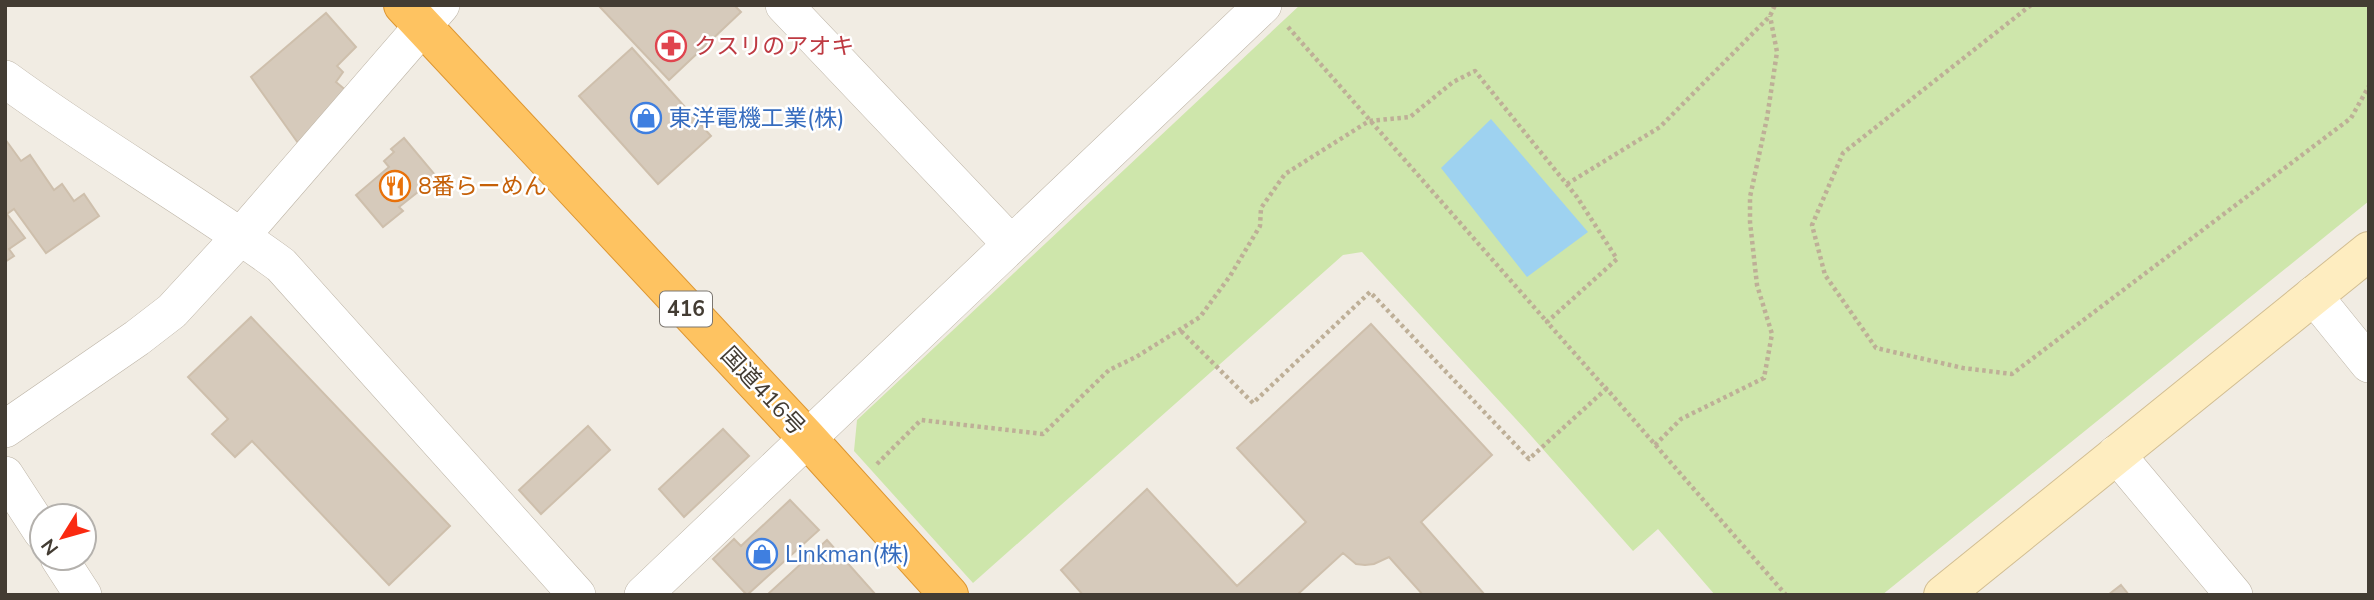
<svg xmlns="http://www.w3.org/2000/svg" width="2374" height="600" viewBox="0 0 2374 600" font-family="'Nunito Sans','Noto Sans JP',sans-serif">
<rect width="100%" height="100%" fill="#f1ece3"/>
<!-- green -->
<path fill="#cee6ab" d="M1300,5H2369V201L1882,595H1715L1658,529L1633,551L1526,430L1362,252L1343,255L973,583L854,451L857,420Z"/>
<!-- water -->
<path fill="#9ed2f0" d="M1491,119L1588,232L1527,277L1441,168Z"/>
<!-- building -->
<path fill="#d6cabb" stroke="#cebfac" stroke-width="2" d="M598,5H734L741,12L669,80Z
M326,13L356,47L337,66L343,72L336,82L348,92L298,143L251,77Z
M632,48L711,136L658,184L579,96Z
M404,138L441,182L427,193L423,188L399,207L403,211L383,227L356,195L389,167L384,161L394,152L391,149Z
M5,139L21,161L30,155L54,190L62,184L74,201L84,194L99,216L46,253L14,209L7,214L25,238L9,249L14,256L5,262Z
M251,317L450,526L389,585L252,441L235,457L212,434L228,419L188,377Z
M1371,324L1492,455L1421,522L1485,595H1423L1389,557L1374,564L1365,565L1356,564L1343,553L1297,595H1083L1061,570L1147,489L1237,586L1306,522L1237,448Z
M588,426L610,450L541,514L519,490Z
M723,429L749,456L684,517L659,489Z
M790,500L819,530L747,595L713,559L734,539L741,546Z
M827,540L876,595H767Z
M2121,585L2129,595H2108Z"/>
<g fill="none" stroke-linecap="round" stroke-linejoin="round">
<!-- street casing -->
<g stroke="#bdb4a6" stroke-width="38">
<path id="street" d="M784,5L1011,244
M5,79C95,145 192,200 281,265L577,595
M2313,295L2369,364
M5,429L137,338L172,311L241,236L441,5
M2116,454L2234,595
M5,475L42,532
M59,558L83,595
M643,595L1263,5"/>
</g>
<!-- secondary casing -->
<g stroke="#d2be92" stroke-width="40">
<path id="secondary" d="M1943,595L2369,251"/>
</g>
<!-- highway casing -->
<g stroke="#dd9631" stroke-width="40">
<path id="highway" d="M403,5L807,438L949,595"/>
</g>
<!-- path -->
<path stroke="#beaf97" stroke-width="4.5" stroke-dasharray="3.5 3.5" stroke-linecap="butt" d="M2031,5L1843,153L1812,225L1825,275L1876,348L1963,368L2012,374L2351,118L2369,86
M1288,27L1548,323
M1567,184L1660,127L1770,16L1775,5
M1605,387L1786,595
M1655,445L1681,419L1764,378L1772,334L1757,285L1750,222V197L1767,118L1777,52L1770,16
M877,464L921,420L1043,434L1109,370L1136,357L1200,317L1230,276L1260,226L1261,208L1285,174L1369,121L1410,117L1453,82L1475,71L1577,197L1617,259L1547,322L1606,389L1529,459L1370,292L1253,403L1180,330"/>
<!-- street -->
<use href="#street" stroke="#fff" stroke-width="37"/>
<!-- secondary -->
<use href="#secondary" stroke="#feedc0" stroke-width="38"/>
<!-- highway -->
<use href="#highway" stroke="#fec361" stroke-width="38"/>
</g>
<!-- icons -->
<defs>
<g id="pharmacy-ring" transform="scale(1.575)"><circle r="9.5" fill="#fff" stroke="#e0444e" stroke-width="1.5"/><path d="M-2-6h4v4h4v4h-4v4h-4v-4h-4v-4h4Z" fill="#e0444e"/></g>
<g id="shop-ring" transform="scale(1.575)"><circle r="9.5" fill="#fff" stroke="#3f7fe0" stroke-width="1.5"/><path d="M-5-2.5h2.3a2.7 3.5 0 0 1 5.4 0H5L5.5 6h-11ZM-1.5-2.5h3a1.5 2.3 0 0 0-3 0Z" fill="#3f7fe0"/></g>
<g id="restaurant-ring" transform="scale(1.575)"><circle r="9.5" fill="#fff" stroke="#e8710a" stroke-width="1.5"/><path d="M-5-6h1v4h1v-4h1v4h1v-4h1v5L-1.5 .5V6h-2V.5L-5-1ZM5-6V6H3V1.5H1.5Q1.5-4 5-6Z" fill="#e8710a"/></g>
</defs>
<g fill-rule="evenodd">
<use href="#pharmacy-ring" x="671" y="46"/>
<use href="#shop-ring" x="646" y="118"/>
<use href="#restaurant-ring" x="395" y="186"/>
<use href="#shop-ring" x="762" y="554"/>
</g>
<g text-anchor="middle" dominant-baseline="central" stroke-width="5" stroke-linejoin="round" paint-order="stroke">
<!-- shield labels -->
<rect fill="#fff" stroke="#7b7670" stroke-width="2" x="660" y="291.5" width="52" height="35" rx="5"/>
<g font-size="21" font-weight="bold" fill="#433c33">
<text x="686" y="309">416</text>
</g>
<!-- health labels -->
<g font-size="23" fill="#be3a42" stroke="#fff" text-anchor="start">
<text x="694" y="46">クスリのアオキ</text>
</g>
<!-- shop labels -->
<g font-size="23" fill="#366cbe" stroke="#fff" text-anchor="start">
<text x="669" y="118">東洋電機工業(株)</text>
<text x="785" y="554">Linkman(株)</text>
</g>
<!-- food labels -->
<g font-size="23" fill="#c56008" stroke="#fff" text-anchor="start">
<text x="418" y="186">8番らーめん</text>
</g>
<!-- street labels -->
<g font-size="23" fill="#433c33" stroke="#fff">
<text transform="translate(763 391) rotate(47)">国道416号</text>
</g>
</g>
<!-- border -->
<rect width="2374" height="600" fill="none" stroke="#433c33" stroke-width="14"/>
<!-- north arrow -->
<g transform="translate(63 537) rotate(233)"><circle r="33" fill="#ffffff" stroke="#b4b1ad" stroke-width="2"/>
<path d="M0-5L12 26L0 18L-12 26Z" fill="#fa2a11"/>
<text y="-10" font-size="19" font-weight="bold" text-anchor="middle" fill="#433c33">N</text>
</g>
</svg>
